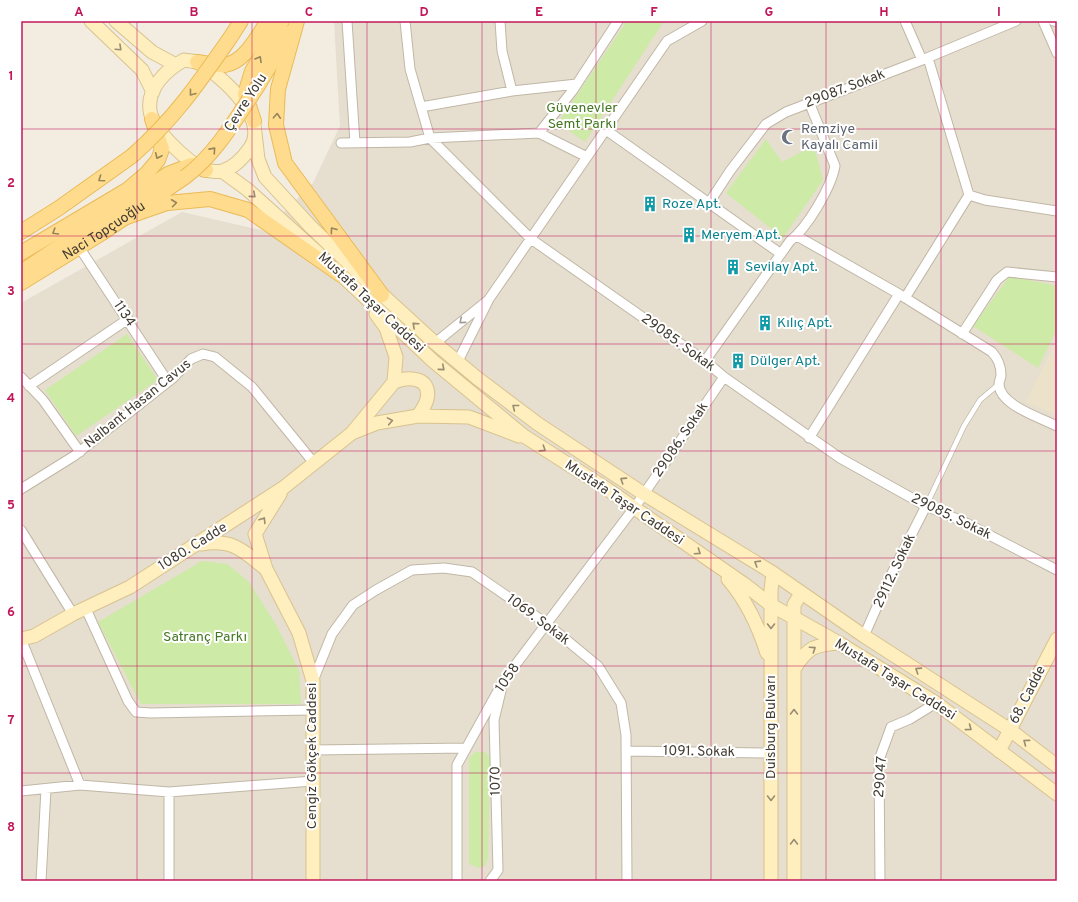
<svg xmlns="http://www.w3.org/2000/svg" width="1078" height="902" viewBox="0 0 1078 902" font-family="Overpass,sans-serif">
<rect width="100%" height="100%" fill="#f2ece1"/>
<!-- residential -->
<path fill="#e6decf" d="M334,21H1057V881H21V303L182,212L265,231L313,183L340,126Z"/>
<!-- education -->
<path fill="#ece2ca" d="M1057,339V415L1026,402Z"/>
<!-- green -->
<path fill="#cdeaa6" d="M627,21H664L585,142L558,123Z
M766,139L782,162L811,147L816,154L823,180L783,238L726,193Z
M1010,276L1057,286V329L1038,368L973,326Z
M127,334L158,380L76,436L45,390Z
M202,561L227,564L249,582L275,623L299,670L301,704H141L98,622Z
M475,752H486L490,758L488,858L485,866L479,868L469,864V758Z"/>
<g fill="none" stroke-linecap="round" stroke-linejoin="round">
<!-- lane casing -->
<g stroke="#c0b7a6" stroke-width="6">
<path id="lane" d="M926,506L964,426L980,400L999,384"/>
</g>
<!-- street casing -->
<g stroke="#c0b7a6" stroke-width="11">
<path id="street" d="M347,21L355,143
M405,21L410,69L430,138L531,239L705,361L724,377L840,458L926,506L962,521L1057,570
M500,21L502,51L512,91
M905,21L922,60
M1043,21L1057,53
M1053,21L1057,22
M928,58L969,195L985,200L1057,211
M421,107L512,91L577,84
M606,130L781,254
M539,133L573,90L618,21
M341,143L410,142L430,138L539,133L587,157
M709,203L730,171L766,124L786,112L922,60L1016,21
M797,236L899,294L992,352C998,359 1001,365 1001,375C1001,378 999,381 999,384C999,405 1041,418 1057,426
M79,247L168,382
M905,298L969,195
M962,334L997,280L1007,272L1057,277
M435,343L487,301
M458,361L489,299L667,41L702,21
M705,361L790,241C807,228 831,188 835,166L809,102
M21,377L43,400L80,452
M29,386L128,319
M809,438L899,294
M21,489L74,456L173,378L191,359L203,354L215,357L252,387L314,463
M21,530L73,614
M86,609L128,701L136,712L151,713L313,710
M864,636L891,575L926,506
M21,639L80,785
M313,681L332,634L353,605L376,590L412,570L444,568L472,572L547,624L598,666L621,703L626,735L627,881
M313,750L466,748
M626,751L771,753
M21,791L80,785L169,792L313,781
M41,881L46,789
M169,881V792
M457,881V765L504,680L637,504L724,377
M490,881L498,870L494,720L501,691
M880,881L879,760L891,727L910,719L936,703"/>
</g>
<!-- secondary casing -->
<g stroke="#d8c38f" stroke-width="15">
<path id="secondary" d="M91,21L142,70L153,92
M116,21L152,52L176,65
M184,60C189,61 195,61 199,63C222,76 270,119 250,148C243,158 234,168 222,171C218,172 208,171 204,170C187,161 152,130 150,110C147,88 166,70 184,60Z
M255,133L258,159L265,177L310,226L363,277L435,343L477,378L538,424L644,494L773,573L864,636L1010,730L1057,766
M222,171L248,190L318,253
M334,268L433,361L524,436L607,489L744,584L771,605L839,643L936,703L1057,794
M394,382C408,376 432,377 427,399C426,405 421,411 418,416
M352,433L377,423L418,416L469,417L519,436
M280,494L255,534L266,569L299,633L313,681V881
M201,544C234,539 242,550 266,569
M728,579C747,601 758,625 767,653
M21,639L34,636L73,614L130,587L283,488L352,433L394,382L396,357L386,328L376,314
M794,669C808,647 814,645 839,643
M999,751L1057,639
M771,881V590L773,573
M794,881V605L801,593"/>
</g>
<!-- primary casing -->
<g stroke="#eabb57" stroke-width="16">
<g id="primary">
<path d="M297,21L278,89L276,125L285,163L382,295"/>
<path d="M230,38L241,21"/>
<path d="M197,62C206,63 217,66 225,65C246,61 257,36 268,21"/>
<path d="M259,84L289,33"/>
<path d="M254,121L245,94L252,71L282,21"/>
<path d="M124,218L167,203L210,199L248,210L341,275"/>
<path d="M21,232L59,208L132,156"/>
<path d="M21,253L127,190L147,173L158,160L162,149L152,119"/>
<path d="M21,272L168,174L191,165L206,170"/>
<path id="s1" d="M21,283L102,233L185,177"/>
</g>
</g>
<!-- lane -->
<use href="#lane" stroke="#fff" stroke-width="4.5"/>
<!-- street -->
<use href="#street" stroke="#fff" stroke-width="9"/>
<!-- secondary -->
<use href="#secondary" stroke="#ffeebe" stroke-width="13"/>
<!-- primary -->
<use href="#primary" stroke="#ffdc8d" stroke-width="14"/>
<!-- primary-bridge casing -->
<g stroke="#eabb57" stroke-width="16" stroke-linecap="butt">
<path id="primary-bridge" d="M132,156C174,119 198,84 230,38
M185,177C217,153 237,117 259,84"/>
</g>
<!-- primary-bridge -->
<use href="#primary-bridge" stroke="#ffdc8d" stroke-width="14"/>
</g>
<!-- one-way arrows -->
<defs><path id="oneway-chevron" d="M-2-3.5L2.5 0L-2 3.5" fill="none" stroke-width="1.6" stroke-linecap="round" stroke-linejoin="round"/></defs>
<g stroke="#988c71">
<use href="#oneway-chevron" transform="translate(119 48) rotate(43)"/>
<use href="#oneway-chevron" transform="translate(253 195) rotate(41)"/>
<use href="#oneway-chevron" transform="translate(415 325) rotate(-138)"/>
<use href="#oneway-chevron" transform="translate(442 368) rotate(41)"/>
<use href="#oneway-chevron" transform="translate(515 407) rotate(-142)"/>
<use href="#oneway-chevron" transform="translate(390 421) rotate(-10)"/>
<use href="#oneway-chevron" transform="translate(543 449) rotate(33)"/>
<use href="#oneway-chevron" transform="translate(623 480) rotate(-147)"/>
<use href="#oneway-chevron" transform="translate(263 520) rotate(-58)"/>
<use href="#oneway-chevron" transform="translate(698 552) rotate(34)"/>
<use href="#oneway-chevron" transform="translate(757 563) rotate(-148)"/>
<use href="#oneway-chevron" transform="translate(771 626) rotate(90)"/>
<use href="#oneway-chevron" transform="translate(813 649) rotate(-34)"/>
<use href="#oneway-chevron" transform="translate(918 670) rotate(-147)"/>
<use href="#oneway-chevron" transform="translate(794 712) rotate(-90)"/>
<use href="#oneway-chevron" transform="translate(969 728) rotate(37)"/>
<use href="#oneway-chevron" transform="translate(1026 742) rotate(-143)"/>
<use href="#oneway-chevron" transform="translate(771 798) rotate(90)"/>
<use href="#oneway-chevron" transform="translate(794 842) rotate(-90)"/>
</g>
<g stroke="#98845b">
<use href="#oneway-chevron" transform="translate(259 59) rotate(-60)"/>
<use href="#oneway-chevron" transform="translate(192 93) rotate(128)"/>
<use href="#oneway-chevron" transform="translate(277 116) rotate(-87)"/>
<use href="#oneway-chevron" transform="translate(213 150) rotate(-48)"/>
<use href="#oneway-chevron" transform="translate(158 156) rotate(115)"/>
<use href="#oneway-chevron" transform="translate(101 179) rotate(145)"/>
<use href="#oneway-chevron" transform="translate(174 203) rotate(-7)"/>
<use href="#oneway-chevron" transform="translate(333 230) rotate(-126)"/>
<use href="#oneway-chevron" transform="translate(55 232) rotate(149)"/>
</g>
<use stroke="#a19e98" href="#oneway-chevron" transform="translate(462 321) rotate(140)"/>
<!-- grid -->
<path fill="none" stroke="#c2185b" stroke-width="1" stroke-opacity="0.55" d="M137,21V881M252,21V881M367,21V881M482,21V881M596,21V881M711,21V881M826,21V881M941,21V881M21,129H1057M21,236H1057M21,344H1057M21,451H1057M21,558H1057M21,666H1057M21,773H1057"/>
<!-- icons -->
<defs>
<g id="mosque-bare" transform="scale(1.2)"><path d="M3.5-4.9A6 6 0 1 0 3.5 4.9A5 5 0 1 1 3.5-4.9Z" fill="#6b7280" stroke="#fff" stroke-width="2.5" paint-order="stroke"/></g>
<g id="building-bare" transform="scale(1.2)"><path d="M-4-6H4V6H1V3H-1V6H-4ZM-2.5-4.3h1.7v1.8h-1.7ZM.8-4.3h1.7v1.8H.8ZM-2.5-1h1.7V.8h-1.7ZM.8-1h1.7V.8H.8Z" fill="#0f9aa8" stroke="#fff" stroke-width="2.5" paint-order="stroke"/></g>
</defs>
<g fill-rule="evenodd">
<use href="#mosque-bare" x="789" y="137"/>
<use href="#building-bare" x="650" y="204"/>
<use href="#building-bare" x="689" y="235"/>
<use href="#building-bare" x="733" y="267"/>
<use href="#building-bare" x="765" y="323"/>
<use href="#building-bare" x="738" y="361"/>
</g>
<g text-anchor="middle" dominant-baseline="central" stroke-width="4" stroke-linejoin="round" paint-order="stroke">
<!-- street labels -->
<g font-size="14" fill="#433c32" stroke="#fff">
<text transform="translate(845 89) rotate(-21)">29087. Sokak</text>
<text transform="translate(246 103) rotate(-57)">Çevre Yolu</text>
<text stroke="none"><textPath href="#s1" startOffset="98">Naci Topçuoğlu</textPath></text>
<text transform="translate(371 303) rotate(43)">Mustafa Taşar Caddesi</text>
<text transform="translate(124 314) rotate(56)">1134</text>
<text transform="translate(678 343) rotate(36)">29085. Sokak</text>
<text transform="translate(138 404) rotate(-39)">Nalbant Hasan Cavus</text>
<text transform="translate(681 440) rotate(-56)">29086. Sokak</text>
<text transform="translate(624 503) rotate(34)">Mustafa Taşar Caddesi</text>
<text transform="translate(951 517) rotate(26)">29085. Sokak</text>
<text transform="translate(193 547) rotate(-32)">1080. Cadde</text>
<text transform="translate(895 571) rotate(-65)">29112. Sokak</text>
<text transform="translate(538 620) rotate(37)">1069. Sokak</text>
<text transform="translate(508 678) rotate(-56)">1058</text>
<text transform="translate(895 680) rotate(32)">Mustafa Taşar Caddesi</text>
<text transform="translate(1028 695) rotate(-63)">68. Cadde</text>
<text transform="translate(771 727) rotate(-90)">Duisburg Bulvarı</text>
<text transform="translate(699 752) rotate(1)">1091. Sokak</text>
<text transform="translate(312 756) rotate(-90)">Cengiz Gökçek Caddesi</text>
<text transform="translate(881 777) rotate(-86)">29047</text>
<text transform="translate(496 781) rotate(-91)">1070</text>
</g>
<!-- park labels -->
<g font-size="14" fill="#472" stroke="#fff">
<text x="582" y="108">Güvenevler<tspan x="582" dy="16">Semt Parkı</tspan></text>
<text x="205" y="637">Satranç Parkı</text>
</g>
<!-- worship labels -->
<g font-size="14" fill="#5b616d" stroke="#fff" text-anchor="start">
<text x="801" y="129">Remziye<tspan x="801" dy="16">Kayalı Camii</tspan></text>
</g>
<!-- culture labels -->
<g font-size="14" fill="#0d838f" stroke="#fff" text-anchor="start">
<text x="662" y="204">Roze Apt.</text>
<text x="701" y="235">Meryem Apt.</text>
<text x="745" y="267">Sevilay Apt.</text>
<text x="777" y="323">Kılıç Apt.</text>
<text x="750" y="361">Dülger Apt.</text>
</g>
</g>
<!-- border -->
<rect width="1078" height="902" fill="none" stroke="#ffffff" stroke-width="44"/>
<rect x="22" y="22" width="1034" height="858" fill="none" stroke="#c2185b" stroke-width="1.5"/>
<g font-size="13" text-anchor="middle" font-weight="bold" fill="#c2185b">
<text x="79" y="16">A</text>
<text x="194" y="16">B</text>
<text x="309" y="16">C</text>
<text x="424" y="16">D</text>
<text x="539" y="16">E</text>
<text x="654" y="16">F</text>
<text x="769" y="16">G</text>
<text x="884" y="16">H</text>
<text x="999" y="16">I</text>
<text x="11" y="80">1</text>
<text x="11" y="187">2</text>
<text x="11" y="295">3</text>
<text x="11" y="402">4</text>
<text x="11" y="509">5</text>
<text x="11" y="616">6</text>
<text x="11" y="724">7</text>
<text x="11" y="831">8</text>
</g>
</svg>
